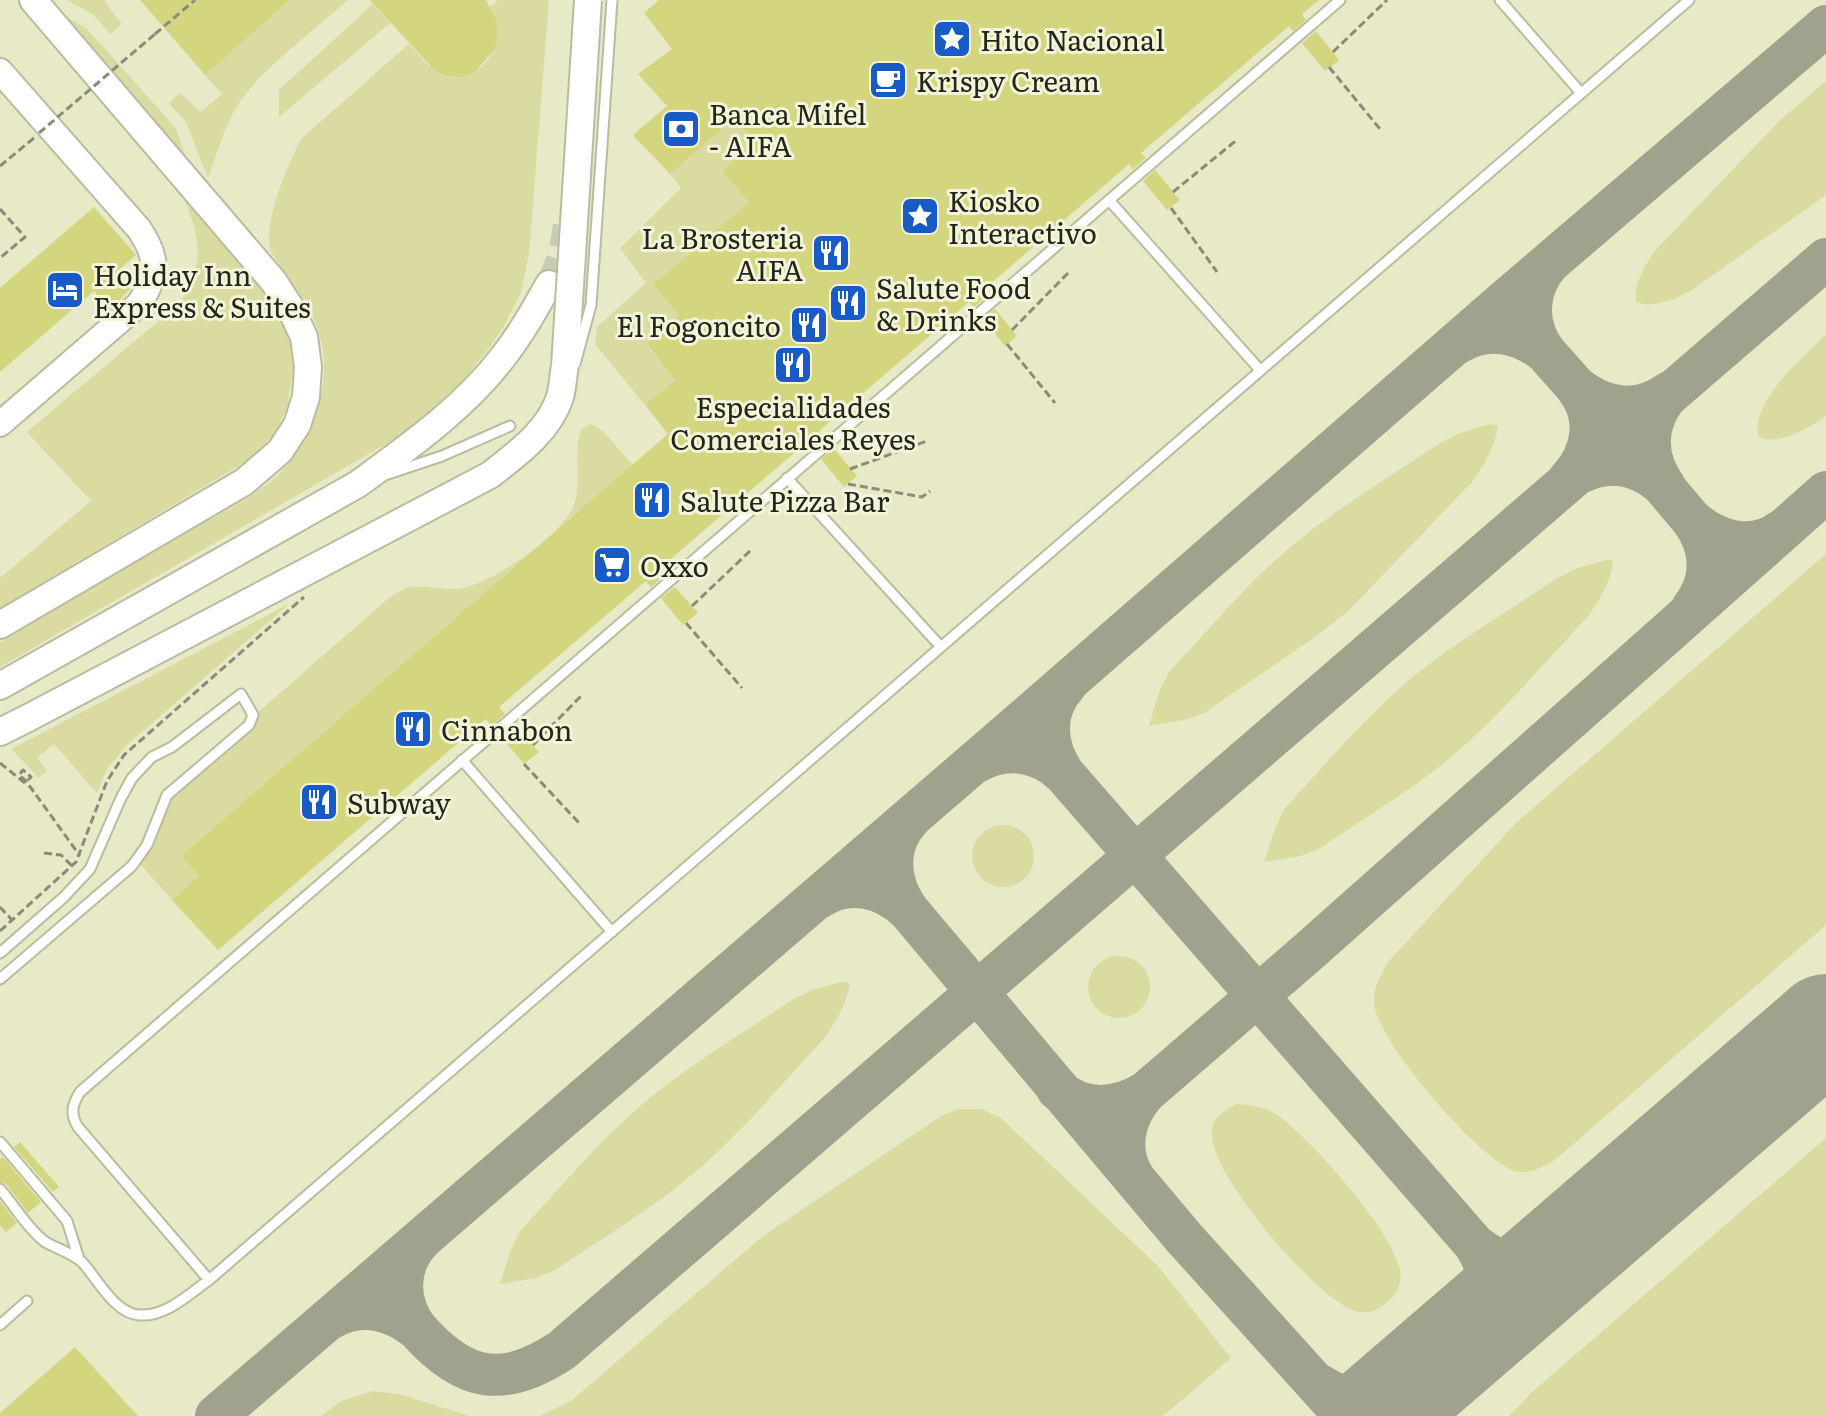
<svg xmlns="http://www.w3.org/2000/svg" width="1826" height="1416" viewBox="0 0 1826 1416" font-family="Literata,serif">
<rect width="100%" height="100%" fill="#f3f4d9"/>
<!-- built -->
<path fill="#e7e9c7" d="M0,0H1826V1416H0Z"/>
<!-- green -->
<path fill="#d9dba1" d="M67,0H106L105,2L122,24L110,34L94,15Z
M290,0H348C317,28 255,74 236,108C223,130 217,154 208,178L186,122L169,103L180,93L201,112L222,94L205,75Z
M498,0H549L529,254L521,292L504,326L486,352L462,382L403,434L0,667V643L30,621C81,592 133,563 184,534C215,516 250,500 277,476C316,439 338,371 314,320C303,296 284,277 272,253C260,227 289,162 302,138L409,44C417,52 426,66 436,70C482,90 509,46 490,7Z
M373,4L390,23L279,117V90Z
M57,11L87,29L166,117L177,131L187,163Z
M1826,81V195L1689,292C1674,299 1652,309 1636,302C1633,285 1645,265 1655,251L1779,121Z
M734,119L756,142L749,202L653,285L680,316L647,345L675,380L645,405L595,344L597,327L646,283L620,248L681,188L670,174Z
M181,192L269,296L288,330L293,368L288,404L275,434L247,461L0,608V578L91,501L27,432L181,302C206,258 200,236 181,192Z
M1826,334V416C1809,428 1780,446 1758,437C1751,400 1803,358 1826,334Z
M591,424L603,431L633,465L181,856L199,876L172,900L139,863L169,801L221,756L216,749L390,597C395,594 401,590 407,588C425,583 448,593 467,587C498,579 566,533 575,502C581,478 573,453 581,429Z
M1490,424L1498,426C1495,446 1485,463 1474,480L1349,610L1318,635L1204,713L1184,720L1149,726L1159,692L1169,672C1210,629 1248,582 1294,544C1339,507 1391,476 1440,443L1460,433Z
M1826,554V925L1555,1160C1543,1167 1529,1175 1514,1171C1478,1158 1376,1040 1374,1003C1373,987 1381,975 1388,962L1517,822Z
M1606,560L1613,561C1611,581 1600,599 1589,615C1548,659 1509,705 1465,745C1421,785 1368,815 1319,849L1300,856L1264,862L1275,828L1285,808C1325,765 1364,718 1409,680C1455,642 1507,612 1556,579L1575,569Z
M289,604L127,745L107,769L97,793L54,744L37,758L47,771L39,778L11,749Z
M972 856a31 31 0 1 1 62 0a31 31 0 1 1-62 0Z
M1088 987a31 31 0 1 1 62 0a31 31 0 1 1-62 0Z
M842,982L850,983C847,1003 836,1021 825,1037C785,1081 746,1127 701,1167C657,1206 604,1237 555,1270L536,1278L500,1284L511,1249L521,1230C561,1187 600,1140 645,1102C691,1064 743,1033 792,1000L811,990Z
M1236,1104C1251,1105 1264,1106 1277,1115C1310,1138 1393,1231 1400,1270C1403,1288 1392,1301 1378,1309C1371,1313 1361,1313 1354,1311C1315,1296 1205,1171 1212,1129C1214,1116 1226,1110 1236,1104Z
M959,1109H981L1001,1118L1157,1265L1231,1358L1163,1416H540L571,1401L763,1236L941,1116Z
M1826,1138V1416H1509L1531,1393Z
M374,1391L403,1395L469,1416H321L341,1401Z"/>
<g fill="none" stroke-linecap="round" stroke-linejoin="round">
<!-- taxiway -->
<path stroke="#a0a28e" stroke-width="42" d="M1458,343C1488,325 1520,332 1546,353C1525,326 1526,289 1549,263
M1546,353L1593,406
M1575,386C1605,410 1639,415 1671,391C1644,422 1643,456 1666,488C1637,461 1602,457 1569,479C1594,452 1599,415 1575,386Z
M1648,468L1691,519
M1692,608C1714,580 1712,547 1691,519C1716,542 1753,552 1782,530
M977,762C1006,745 1040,751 1064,774C1045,746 1042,712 1066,685
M1064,774L1474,1244
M819,898C848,878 883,887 908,910C888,882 885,845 910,819
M908,910L1185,1239L1345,1416
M1057,1089C1083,1113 1118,1109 1146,1092C1123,1117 1116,1152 1136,1181
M1146,1092L1307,953L1826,492
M330,1319C360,1301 392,1309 418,1330C397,1304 396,1266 420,1241
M418,1330C464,1382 504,1389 562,1350L1826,259
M1466,1338C1492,1310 1495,1275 1474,1244C1502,1269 1536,1271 1567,1250
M1318,1384C1348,1404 1378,1407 1409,1387L1401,1396L1391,1416
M216,1416L1019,724L1501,304L1826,26"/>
<!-- runway -->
<path stroke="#a0a28e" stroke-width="106" d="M1375,1416L1826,1027"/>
</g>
<!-- building -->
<path fill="#d3d67f" d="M140,0H290L205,75Z
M370,0H486L495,17L498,33L494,50L475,72L460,77L446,75L434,70Z
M659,0H1319L1302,14L1306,20L1293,31L1289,26L1141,153L1146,158L1133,169L1129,164L981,292L985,297L974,307L969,302L819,431L824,437L812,448L807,442L659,569L665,575L651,587L646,581L499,707L505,714L491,726L486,719L218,950L172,900L199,876L181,856L668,434L645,405L675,380L647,344L680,316L653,285L749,202L722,171L756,142L734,119L670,174L633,135L667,106L638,74L672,49L644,13Z
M1316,31L1339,60L1325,71L1302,43Z
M1155,170L1180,200L1167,210L1143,181Z
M94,207L136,255L116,272L130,289L110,310L94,291L0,372V288Z
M995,309L1017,336L1005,346L983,319Z
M834,449L857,476L844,487L821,459Z
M675,587L698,613L683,625L661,598Z
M515,725L539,752L524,764L501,737Z
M20,1142L59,1187L53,1192L14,1147Z
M3,1157L41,1202L28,1213L6,1184L0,1182V1159Z
M0,1201L17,1223L6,1232L0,1225Z
M75,1347L138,1416H0V1413Z"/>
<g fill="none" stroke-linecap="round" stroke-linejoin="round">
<!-- secondary-tunnel -->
<path stroke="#cacbb3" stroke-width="26" stroke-dasharray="26 13" stroke-linecap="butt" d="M549,284L561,255L566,226"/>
<!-- service casing -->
<g stroke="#babca2" stroke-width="13">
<path id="service" d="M1500,0L1581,93
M1109,200L1260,370
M388,474L442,456L510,426
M787,478L941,647
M462,760L612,932
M0,953L64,897L90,869L121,798L132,778L152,757L172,747L241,694L253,715L249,725L167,795L147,845L132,866L0,979
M0,1142L67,1221L79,1259
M0,1189C14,1205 27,1228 44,1241C56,1249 71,1252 82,1262C97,1278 114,1313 139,1315C166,1317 189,1294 209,1280L1689,0
M209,1280L78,1127C70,1114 72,1105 80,1092L1340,0
M0,1325L27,1301"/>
</g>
<!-- tertiary casing -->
<g stroke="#babca2" stroke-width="28">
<path id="tertiary" d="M0,71L139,229C159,259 158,274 139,304L0,424"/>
</g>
<!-- secondary casing -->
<g stroke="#babca2" stroke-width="30">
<path id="secondary" d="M0,625L244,482L280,451L297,425L306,397L308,367L304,337L290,307L274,282L33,0
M0,686L358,484C410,446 464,408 503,357C521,334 535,309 549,284
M0,732L28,718"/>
</g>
<!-- path -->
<path stroke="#8a8b79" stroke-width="3" stroke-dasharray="8 4" stroke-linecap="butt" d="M155,34L195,0
M1333,52L1387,0
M1329,67L1380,129
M0,166L34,138
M1173,192L1238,139
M1171,208L1217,272
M0,209L25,237L0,258
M1012,330L1070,271
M1007,344L1055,403
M850,469L927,441
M848,484L922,497L930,491
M692,606L750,551
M686,623L742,688
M533,745L582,695
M0,763L25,783L31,777L23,770L19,775L26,781L80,856
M524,764L580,824
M44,853L61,855L73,867
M0,907L11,919
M0,931L76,862L107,781L124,755L304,597"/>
<!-- service -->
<use href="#service" stroke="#fff" stroke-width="9"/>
<!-- tertiary -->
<use href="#tertiary" stroke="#fff" stroke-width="24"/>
<!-- secondary -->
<use href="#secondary" stroke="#fff" stroke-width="26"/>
<!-- service-bridge casing -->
<g stroke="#babca2" stroke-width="13" stroke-linecap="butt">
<path id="service-bridge" d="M575,364L591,305L612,0"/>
</g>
<!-- secondary-bridge casing -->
<g stroke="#babca2" stroke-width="30" stroke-linecap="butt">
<path id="secondary-bridge" d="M28,718L490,475C517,454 549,431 560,397C563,387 563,375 565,366L588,0"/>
</g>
<!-- path-bridge -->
<path stroke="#8a8b79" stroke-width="3" stroke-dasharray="8 4" stroke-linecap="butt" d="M39,133L155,34"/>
<!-- service-bridge -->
<use href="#service-bridge" stroke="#fff" stroke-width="9"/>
<!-- secondary-bridge -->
<use href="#secondary-bridge" stroke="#fff" stroke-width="26"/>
</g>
<!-- icons -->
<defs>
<g id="sight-square" transform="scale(2)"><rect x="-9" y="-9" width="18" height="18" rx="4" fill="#185bc6" stroke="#f3f4d9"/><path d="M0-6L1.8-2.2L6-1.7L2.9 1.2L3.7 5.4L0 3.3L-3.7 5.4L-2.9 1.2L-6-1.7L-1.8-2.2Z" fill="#fff"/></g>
<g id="cafe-square" transform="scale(2)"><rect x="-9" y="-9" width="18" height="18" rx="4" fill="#185bc6" stroke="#f3f4d9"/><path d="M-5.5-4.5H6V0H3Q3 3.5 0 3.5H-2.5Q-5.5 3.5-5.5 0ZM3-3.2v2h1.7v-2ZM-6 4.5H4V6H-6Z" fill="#fff"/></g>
<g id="bank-square" transform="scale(2)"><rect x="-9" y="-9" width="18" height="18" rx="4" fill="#185bc6" stroke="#f3f4d9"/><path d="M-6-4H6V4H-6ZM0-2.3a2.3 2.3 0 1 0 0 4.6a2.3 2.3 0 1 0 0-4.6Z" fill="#fff"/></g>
<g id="restaurant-square" transform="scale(2)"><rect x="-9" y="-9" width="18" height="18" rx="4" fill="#185bc6" stroke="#f3f4d9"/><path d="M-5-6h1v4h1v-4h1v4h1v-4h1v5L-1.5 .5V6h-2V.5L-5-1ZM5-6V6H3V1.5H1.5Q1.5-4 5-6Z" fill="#fff"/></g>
<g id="hotel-square" transform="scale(2)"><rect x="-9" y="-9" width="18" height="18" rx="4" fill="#185bc6" stroke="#f3f4d9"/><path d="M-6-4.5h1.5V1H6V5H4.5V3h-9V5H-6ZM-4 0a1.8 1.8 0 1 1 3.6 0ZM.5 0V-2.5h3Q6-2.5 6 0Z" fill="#fff"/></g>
<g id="supermarket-square" transform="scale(2)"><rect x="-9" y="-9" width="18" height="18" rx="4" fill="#185bc6" stroke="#f3f4d9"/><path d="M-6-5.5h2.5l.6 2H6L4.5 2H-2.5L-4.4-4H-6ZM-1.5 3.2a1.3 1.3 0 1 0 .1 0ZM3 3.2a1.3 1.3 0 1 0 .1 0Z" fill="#fff"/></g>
</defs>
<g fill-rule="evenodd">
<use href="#sight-square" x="952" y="39"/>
<use href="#cafe-square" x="888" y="80"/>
<use href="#bank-square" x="681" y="129"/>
<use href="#sight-square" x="920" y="216"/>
<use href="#restaurant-square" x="831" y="253"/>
<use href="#hotel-square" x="65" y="290"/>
<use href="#restaurant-square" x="848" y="303"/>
<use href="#restaurant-square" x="809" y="325"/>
<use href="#restaurant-square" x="793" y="365"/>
<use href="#restaurant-square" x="652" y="500"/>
<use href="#supermarket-square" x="612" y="565"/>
<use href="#restaurant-square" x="413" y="729"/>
<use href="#restaurant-square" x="319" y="802"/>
</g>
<g text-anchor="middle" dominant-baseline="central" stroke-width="6" stroke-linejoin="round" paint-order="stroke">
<!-- poi labels -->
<g font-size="28" fill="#24251b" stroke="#f3f4d9" text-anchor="start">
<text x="980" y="39">Hito Nacional</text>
<text x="916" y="80">Krispy Cream</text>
<text x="709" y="113">Banca Mifel<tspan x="709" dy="32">- AIFA</tspan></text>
<text x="948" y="200">Kiosko<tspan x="948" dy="32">Interactivo</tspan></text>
<text x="803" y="237" text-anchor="end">La Brosteria<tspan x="803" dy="32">AIFA</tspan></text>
<text x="93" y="274">Holiday Inn<tspan x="93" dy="32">Express &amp; Suites</tspan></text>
<text x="876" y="287">Salute Food<tspan x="876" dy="32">&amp; Drinks</tspan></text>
<text x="781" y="325" text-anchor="end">El Fogoncito</text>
<text x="793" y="406" text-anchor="middle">Especialidades<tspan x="793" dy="32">Comerciales Reyes</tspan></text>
<text x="680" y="500">Salute Pizza Bar</text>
<text x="640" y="565">Oxxo</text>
<text x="441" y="729">Cinnabon</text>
<text x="347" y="802">Subway</text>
</g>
</g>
</svg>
